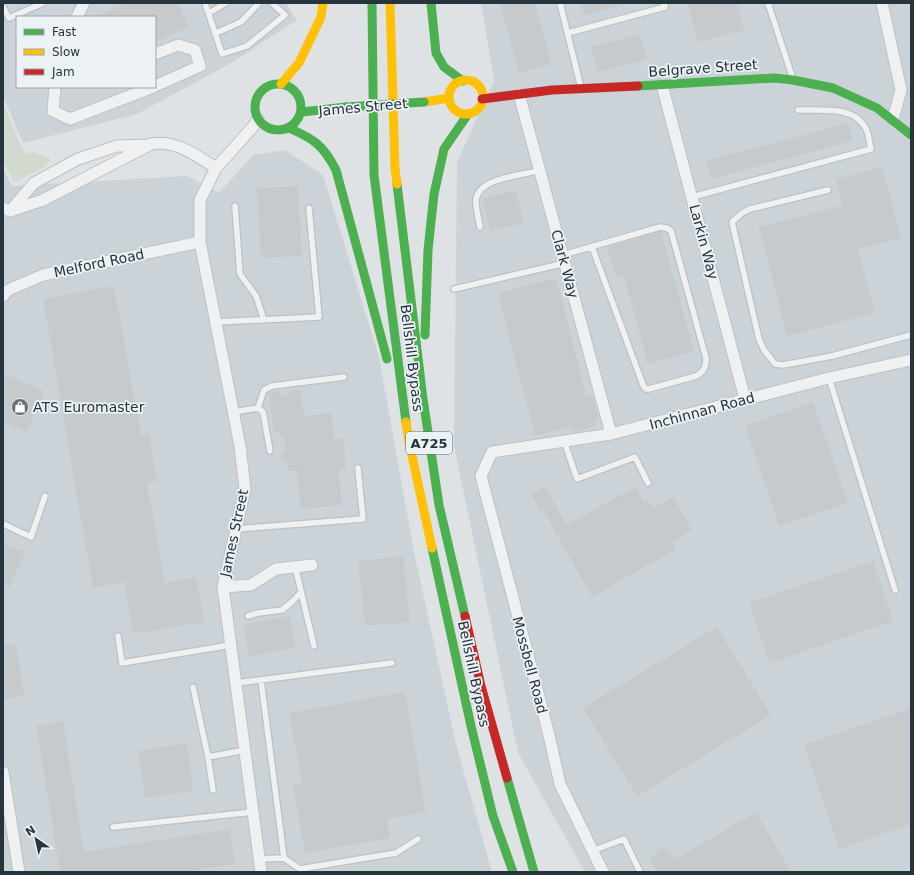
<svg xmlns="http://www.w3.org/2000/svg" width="914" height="875" viewBox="0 0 914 875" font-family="'DejaVu Sans',sans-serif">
<rect width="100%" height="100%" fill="#dfe2e4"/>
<!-- built -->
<path fill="#ccd3d8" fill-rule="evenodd" d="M3,3H286L297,20L233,62L137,114L23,143L3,96ZM17,17H155V87H17Z
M481,3H911V872H585L518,753L454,446L457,162L494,81Z
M285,150L323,175L379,357L413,547L456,744L492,872H3V169L12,186L187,176L219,193L253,155Z"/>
<!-- green -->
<path fill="#d2d9cf" d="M3,104L25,154L32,152L51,159L44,167L14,182L3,161Z"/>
<!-- building -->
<path fill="#c7cacc" d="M126,3H178L189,27L155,42V17H95Z
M500,3H535L551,64L519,73Z
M581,3H618V6L584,15Z
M688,3H737L744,30L698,42Z
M640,34L647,59L598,72L591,47Z
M848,123L852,141L711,179L706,161Z
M882,167L901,238L858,249L875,313L787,336L759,227L843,205L836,179Z
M298,186L302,256L261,258L257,188Z
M516,190L524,223L490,231L482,199Z
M661,231L694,351L648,364L624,276L616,278L607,247Z
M556,278L586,396L592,395L599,419L594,420L596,426L574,432L572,426L535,436L498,293Z
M114,286L141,435L149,434L157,481L147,483L165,583L196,577L204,622L133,634L124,582L93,588L43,299Z
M3,374L44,391L27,432L3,422Z
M300,390L304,416L331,413L334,439L343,438L346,468L339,471L342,505L301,509L297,470L288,471L286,461L282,462L281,452H285L284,438L273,430L269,393L279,392L285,397L291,391Z
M813,402L848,503L779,526L745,426Z
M545,486L567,525L635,487L644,502L648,500L653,508L673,497L692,530L672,542L676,549L592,597L543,510L540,511L531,494Z
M3,543L25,552L10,587L3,584Z
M403,556L410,622L365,626L358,561Z
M873,561L893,621L770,663L749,603Z
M290,616L295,648L249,656L244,624Z
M717,627L771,715L637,796L583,708Z
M16,644L24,696L3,699V646Z
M405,692L426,812L387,819L390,838L305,853L293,785L302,783L289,713Z
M911,708V824L839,849L804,745Z
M63,721L84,852L230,829L235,864L183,872H60L36,726Z
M187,743L193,791L145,798L138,751Z
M756,812L791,872H657L650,859L657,855L655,852L663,847L666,851L668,850L674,860Z"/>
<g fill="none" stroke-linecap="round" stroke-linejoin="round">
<!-- lane casing -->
<g stroke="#bdc0c2" stroke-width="8">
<path id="lane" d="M205,3L222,54L247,46L285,15L272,3
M560,3L581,88
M768,3L793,79
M3,7L9,18L43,3
M209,13L226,3
M216,33L241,22L259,3
M568,33L665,7L663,3
M828,190L750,209L742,213L732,222L759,339L764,350L775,364L783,365L832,356L911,335
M692,197L871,149C869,142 869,133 865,127C852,105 820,111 798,110
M235,206L240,274L256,296L264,320
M480,227C479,220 475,206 476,199C480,177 522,176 540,170
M563,255L660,227L667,228L671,231L706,358C706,367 704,372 696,376L649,389H646L643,385L592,247
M454,289L565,263
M216,322L319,317L309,208
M829,378L895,590
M258,408L264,390L272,386L344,377
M233,412L258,408L263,412L270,451
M564,441L577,479L635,457L648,483
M3,524L31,537L45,496
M236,529L363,519L358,468
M295,566L314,646
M248,616L258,613L282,610L293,601L301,592
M118,636L122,663L231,645
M261,680L284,858
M236,683L392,663
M193,687L208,757L245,750
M208,757L213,790
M113,827L253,812
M592,851L624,839L640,872
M259,859L284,858L300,869L396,853L418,839"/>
</g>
<!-- street casing -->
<g stroke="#bdc0c2" stroke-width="13">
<path id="street" d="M882,3L901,90L893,119
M77,17L84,3
M155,54L178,45L195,50L200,66L155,86
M662,85L745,399
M55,87L53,111L70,119L153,87
M519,94L611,434
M258,119L252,128L216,168L200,200V242L240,446L245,489L223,587L261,872
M3,208L10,211L43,200L151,144C177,140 195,155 216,168
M10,211L34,183L78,159L117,146L148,145
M3,296L8,290L43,275L200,242
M223,587L251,585L276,569L312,565
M3,772L19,872
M603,872L560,784L549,735L481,476L492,452L611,434L829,378L911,360"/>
</g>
<!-- lane -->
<use href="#lane" stroke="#eef0f1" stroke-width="5.5"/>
<!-- street -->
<use href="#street" stroke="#eef0f1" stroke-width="11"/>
<!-- fast -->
<path stroke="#4caf50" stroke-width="9" d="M372,3L374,175L406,422
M431,3L436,53L444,67L463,81
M255 107a23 23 0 1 1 46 0a23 23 0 1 1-46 0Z
M638,86L774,78L793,80L833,88L877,108L911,135
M302,112L346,107
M289,128C314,139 323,145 336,170L387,359
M397,184L423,399L439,505L465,616
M425,335L428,250L434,194L444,149L468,114
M432,548L471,726L493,816L513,872
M507,778L534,872"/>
<!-- slow -->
<path stroke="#ffc107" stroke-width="9" d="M390,3L395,168L397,184
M449 97a17 17 0 1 1 34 0a17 17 0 1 1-34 0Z
M281,84L299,63L321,17L323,3
M424,102L449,98
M406,422L409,442L432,548"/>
<!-- jam -->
<path stroke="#c62828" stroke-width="9" d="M482,99L552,90L638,86
M465,616L481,686L507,778"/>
<!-- fast-bridge -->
<path stroke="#4caf50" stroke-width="9" d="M346,107L424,102"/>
</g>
<!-- icons -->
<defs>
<g id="shop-disc" transform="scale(0.9)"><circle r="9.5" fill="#677177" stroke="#ebf1f4"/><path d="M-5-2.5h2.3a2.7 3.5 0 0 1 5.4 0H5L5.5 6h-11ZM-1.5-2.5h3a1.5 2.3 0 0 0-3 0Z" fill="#fff"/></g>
</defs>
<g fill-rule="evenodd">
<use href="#shop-disc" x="20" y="407"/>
</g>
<g text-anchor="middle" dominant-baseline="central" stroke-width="3.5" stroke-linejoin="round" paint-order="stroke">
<!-- shield labels -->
<rect fill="#ebf1f4" stroke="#616d74" stroke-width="1" x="406" y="432" width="46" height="22" rx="3"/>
<g font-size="13" font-weight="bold" fill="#26343d">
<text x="429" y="443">A725</text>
</g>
<!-- street labels -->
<g font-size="14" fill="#26343d" stroke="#ebf1f4">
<text transform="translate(703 68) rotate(-4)">Belgrave Street</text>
<text transform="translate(363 107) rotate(-5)">James Street</text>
<text transform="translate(704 242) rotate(75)">Larkin Way</text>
<text transform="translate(99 263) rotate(-12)">Melford Road</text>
<text transform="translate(565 264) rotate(75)">Clark Way</text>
<text transform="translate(412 358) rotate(83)">Bellshill Bypass</text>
<text transform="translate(702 411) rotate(-15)">Inchinnan Road</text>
<text transform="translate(234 533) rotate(-78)">James Street</text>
<text transform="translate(530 665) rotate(75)">Mossbell Road</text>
<text transform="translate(474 674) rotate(78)">Bellshill Bypass</text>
</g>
<!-- poi labels -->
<g font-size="14" fill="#26343d" stroke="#ebf1f4" text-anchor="start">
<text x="33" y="407">ATS Euromaster</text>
</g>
</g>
<!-- border -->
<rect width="914" height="875" fill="none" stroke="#26343d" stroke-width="8"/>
<!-- legend -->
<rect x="16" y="16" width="140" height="72" fill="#ebf1f4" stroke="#9ca5ab"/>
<rect x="24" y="29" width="20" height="6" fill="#4caf50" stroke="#9ca5ab"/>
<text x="52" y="36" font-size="12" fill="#26343d">Fast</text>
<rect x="24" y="49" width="20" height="6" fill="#ffc107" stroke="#9ca5ab"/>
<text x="52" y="56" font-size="12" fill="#26343d">Slow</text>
<rect x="24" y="69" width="20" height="6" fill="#c62828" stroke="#9ca5ab"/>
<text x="52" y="76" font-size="12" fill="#26343d">Jam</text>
<!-- north arrow -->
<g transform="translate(36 839) rotate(326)" stroke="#ebf1f4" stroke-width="3" paint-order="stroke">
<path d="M0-3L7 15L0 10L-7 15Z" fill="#26343d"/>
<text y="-6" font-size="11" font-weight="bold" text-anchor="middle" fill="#26343d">N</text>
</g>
</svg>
